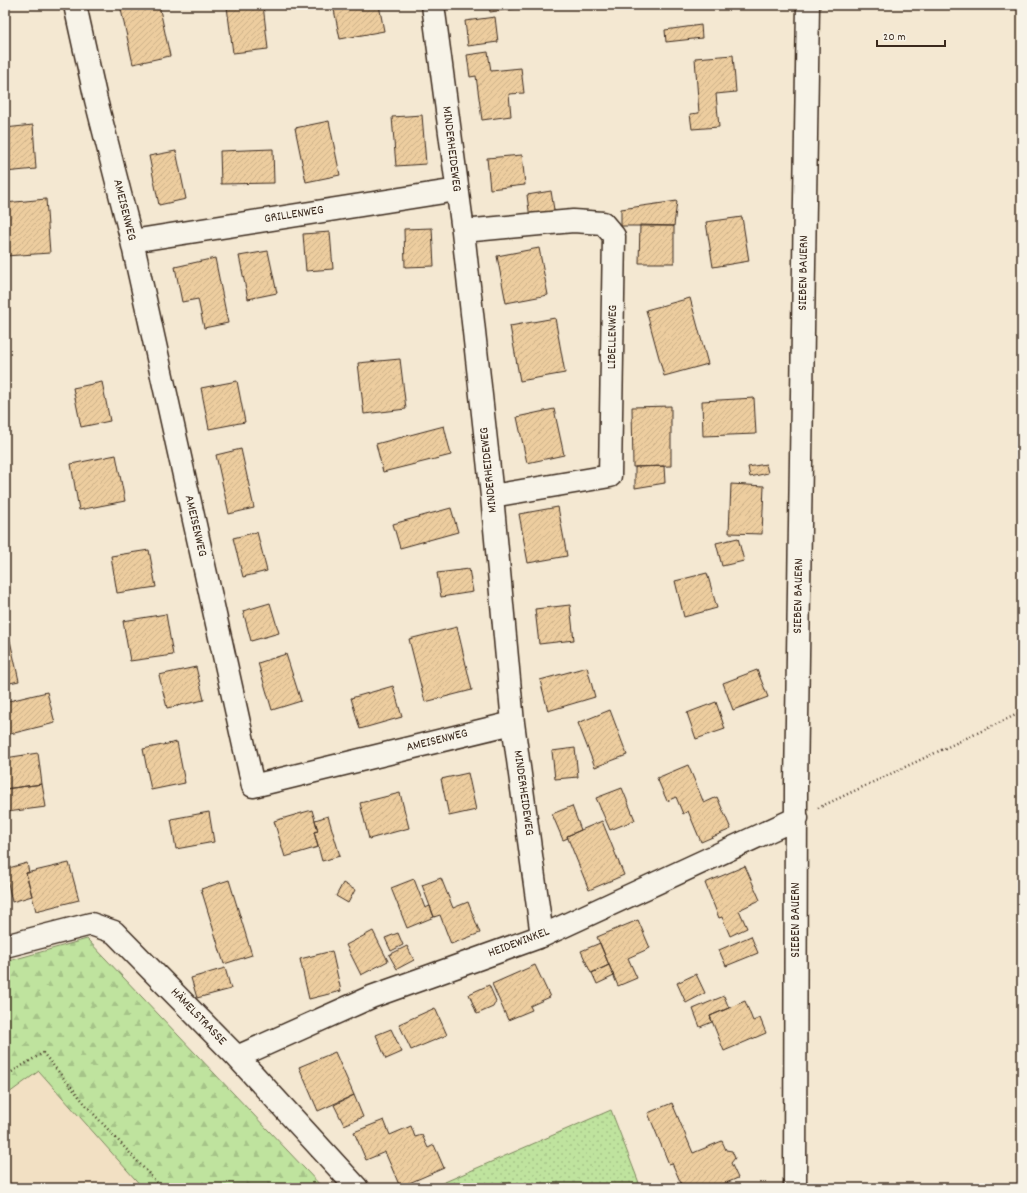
<svg xmlns="http://www.w3.org/2000/svg" width="1027" height="1193" viewBox="0 0 1027 1193" font-family="Dekko,sans-serif">
<defs>
<pattern id="grass-dots" width="8" height="8" patternUnits="userSpaceOnUse"><rect width="8" height="8" fill="#bfe39e"/><path d="M2 2h.1M6 6h.1" fill="none" stroke="#a5c388" stroke-width="1.8" stroke-linecap="round"/></pattern>
<pattern id="forest-firs" width="22" height="20" patternUnits="userSpaceOnUse"><rect width="22" height="20" fill="#bfe39e"/><path d="M5 1l3.5 6h-7zM16 11l3.5 6h-7z" fill="#a5c388"/></pattern>
<pattern id="building-hatch" width="6" height="6" patternUnits="userSpaceOnUse"><rect width="6" height="6" fill="#edcd9f"/><path d="M-1 1l2-2M0 6l6-6M5 7l2-2" fill="none" stroke="#ccb088"/></pattern>
</defs>
<rect width="100%" height="100%" fill="#f4e8d2"/>
<filter id="ink" filterUnits="userSpaceOnUse"><feTurbulence type="fractalNoise" baseFrequency=".025" numOctaves="2"/><feDisplacementMap in="SourceGraphic" scale="8" xChannelSelector="R" yChannelSelector="G"/><feConvolveMatrix kernelMatrix="1 2 1 2 8 2 1 2 1" color-interpolation-filters="sRGB"/></filter>
<g filter="url(#ink)">
<!-- built -->
<path fill="#f2e0c3" d="M39,1070L143,1188H5V1096Z"/>
<!-- grass -->
<path fill="url(#grass-dots)" stroke="#7d865e" d="M611,1110L641,1188H431Z"/>
<!-- forest -->
<path fill="url(#forest-firs)" stroke="#7d865e" d="M87,939L323,1188H143L39,1071L5,1096V962Z"/>
<!-- building -->
<path fill="url(#building-hatch)" stroke="#3b2a1e" d="M120,5H159L170,56L133,64Z
M246,5H263L268,49L233,53L227,7Z
M333,5H379L384,31L340,39Z
M489,5H527V7L490,12Z
M495,17L498,42L468,46L465,21Z
M701,25L702,38L666,42L665,30Z
M5,52H8L7,91H5Z
M488,52L491,71L521,68L524,93L509,94L511,116L482,120L476,76L470,77L467,55Z
M733,55L736,92L716,94L719,127L692,129L690,114L699,113L695,58Z
M422,115L426,164L396,166L392,117Z
M329,121L340,175L306,182L295,128Z
M33,125L36,169L5,172V128Z
M273,149L274,183L221,184L220,151Z
M176,151L186,199L159,205L149,156Z
M522,155L525,185L490,189L487,158Z
M551,191L555,216L530,219L527,195Z
M46,199L50,253L5,256V203Z
M677,201L674,226H621V209Z
M742,217L749,261L713,267L706,222Z
M640,225L674,226V263H639Z
M432,228L434,266L405,267L404,229Z
M330,232L333,269L306,271L303,234Z
M539,248L548,295L506,303L497,256Z
M268,251L277,293L248,299L239,256Z
M215,258L228,323L204,328L198,299L182,302L175,267Z
M690,298L708,364L664,376L646,310Z
M555,318L565,373L520,381L510,326Z
M400,359L406,409L364,414L358,363Z
M237,381L245,422L209,429L201,388Z
M102,382L110,421L81,427L73,388Z
M754,398L756,434L703,436L702,401Z
M671,406V466L633,467L632,407Z
M554,409L564,455L527,463L517,417Z
M444,426L451,455L383,472L376,444Z
M241,449L254,508L229,514L216,455Z
M116,455L125,501L79,510L71,464Z
M766,464L768,473L750,477L748,467Z
M664,466L665,483L635,488V467Z
M731,484L764,486L762,534L729,533Z
M558,507L567,556L528,563L519,514Z
M451,508L458,532L400,548L393,524Z
M257,532L267,571L243,577L233,538Z
M738,538L744,561L722,566L716,543Z
M149,550L156,587L117,593L111,556Z
M469,569L473,592L441,597L437,573Z
M707,573L717,608L684,617L675,581Z
M270,603L279,633L251,641L243,611Z
M570,605L574,640L539,644L535,609Z
M166,614L173,655L130,661L123,621Z
M457,627L472,690L425,702L409,639Z
M9,636L19,681L5,684V637Z
M286,654L301,701L272,710L258,663Z
M196,667L204,700L167,708L159,675Z
M587,667L595,697L548,711L540,680Z
M757,670L768,697L733,710L723,683Z
M393,686L402,717L360,729L351,698Z
M47,692L55,723L6,735L5,702Z
M716,702L725,729L696,739L687,713Z
M610,710L627,755L595,767L578,723Z
M177,742L185,783L151,790L143,749Z
M575,748L578,777L555,779L552,751Z
M38,753L42,784L5,789V758Z
M688,765L704,803L717,797L731,829L701,842L688,811L683,814L676,797L667,801L657,778Z
M468,773L476,810L449,816L441,779Z
M42,784L46,807L7,812L5,789Z
M622,788L635,820L610,830L596,798Z
M400,793L409,828L369,839L360,803Z
M572,806L581,830L567,836L568,838L563,840L552,814Z
M312,810L318,831L314,832L318,847L285,857L274,821Z
M209,812L214,842L176,849L171,819Z
M328,816L340,856L322,861L314,832L318,831L315,820Z
M602,821L624,875L589,890L567,836Z
M27,863L29,873H26L32,896L12,902L5,869Z
M69,863L79,900L36,911L26,873Z
M745,866L760,900L739,910L747,928L730,936L722,917L719,918L705,883Z
M441,878L453,908L468,902L480,933L451,944L440,915L434,917L422,885Z
M414,879L425,908L430,906L434,917L407,928L391,888Z
M229,880L252,955L224,964L201,889Z
M343,883L355,890L348,903L336,896Z
M638,920L650,948L628,958L637,978L618,986L597,937Z
M373,931L388,961L361,975L346,945Z
M398,933L403,945L391,951L385,938Z
M751,936L758,953L726,966L719,950Z
M600,943L609,965L591,973L581,951Z
M407,946L414,960L397,969L389,955Z
M332,951L341,991L309,999L300,959Z
M535,965L550,997L530,1006L532,1010L508,1020L492,984Z
M609,965L614,976L597,984L592,973Z
M225,968L231,989L197,998L191,978Z
M696,974L705,993L686,1003L677,983Z
M489,985L496,1001L493,1007L477,1014L469,994Z
M724,996L729,1008L710,1016L712,1022L700,1027L693,1009Z
M745,1001L753,1021L760,1018L766,1033L724,1051L710,1016Z
M435,1008L447,1035L411,1050L399,1024Z
M391,1029L402,1052L386,1059L376,1035Z
M335,1052L354,1095L318,1111L299,1067Z
M354,1095L363,1117L344,1125L334,1105Z
M672,1103L693,1153L722,1141L726,1150L732,1151L735,1158L731,1163L738,1178L714,1188H683L672,1163L669,1164L648,1113Z
M384,1120L390,1135L411,1126L415,1137L422,1135L428,1148L434,1145L444,1168L400,1187L385,1152L366,1160L354,1132Z"/>
<g fill="none" stroke-linecap="round" stroke-linejoin="round">
<!-- minor casing -->
<g stroke="#3b2a1e" stroke-width="25">
<path id="minor" d="M75,5L96,100L132,241L253,786L513,723
M433,5L463,231L492,496L513,723L542,936
M463,231L573,221L603,223L614,236L610,476L492,496
M132,241L457,190
M5,946L91,924L114,932L237,1057L357,1188
M237,1057L371,997L542,936L797,818
M795,1188L796,785L808,5"/>
</g>
<!-- path -->
<path stroke="#3b2a1e" stroke-width="2.5" stroke-dasharray="1 3" stroke-linecap="butt" d="M818,808L1022,712
M5,1076L43,1053L91,1111L162,1188"/>
<!-- minor -->
<use href="#minor" stroke="#f7f3e8" stroke-width="22"/>
</g>
</g>
<g text-anchor="middle" dominant-baseline="central" stroke-width="3" stroke-linejoin="round" paint-order="stroke">
<!-- street labels -->
<g font-size="13" fill="#3b2a1e" stroke="#f7f3e8">
<text transform="translate(451 149) rotate(83)">MINDERHEIDEWEG</text>
<text transform="translate(124 210) rotate(76)">AMEISENWEG</text>
<text transform="translate(294 215) rotate(-9)">GRILLENWEG</text>
<text transform="translate(804 273) rotate(-89)">SIEBEN BAUERN</text>
<text transform="translate(613 337) rotate(-89)">LIBELLENWEG</text>
<text transform="translate(489 470) rotate(-96)">MINDERHEIDEWEG</text>
<text transform="translate(195 526) rotate(77)">AMEISENWEG</text>
<text transform="translate(799 596) rotate(-89)">SIEBEN BAUERN</text>
<text transform="translate(437 741) rotate(-14)">AMEISENWEG</text>
<text transform="translate(523 793) rotate(82)">MINDERHEIDEWEG</text>
<text transform="translate(796 920) rotate(-90)">SIEBEN BAUERN</text>
<text transform="translate(519 943) rotate(-21)">HEIDEWINKEL</text>
<text transform="translate(198 1017) rotate(46)">HÄMELSTRASSE</text>
</g>
</g>
<!-- margin -->
<rect width="1027" height="1193" fill="none" stroke="#f7f3e8" stroke-width="20"/>
<rect x="10" y="10" width="1007" height="1173" fill="none" stroke="#3b2a1e" stroke-width="1.5" filter="url(#ink)"/>
<!-- scale -->
<path d="M877 40v6h68v-6" fill="none" stroke="#3b2a1e" stroke-width="2"/>
<text x="883" y="40" font-size="12" fill="#3b2a1e" stroke="#f7f3e8" stroke-width="3" paint-order="stroke">20 m</text>
</svg>
